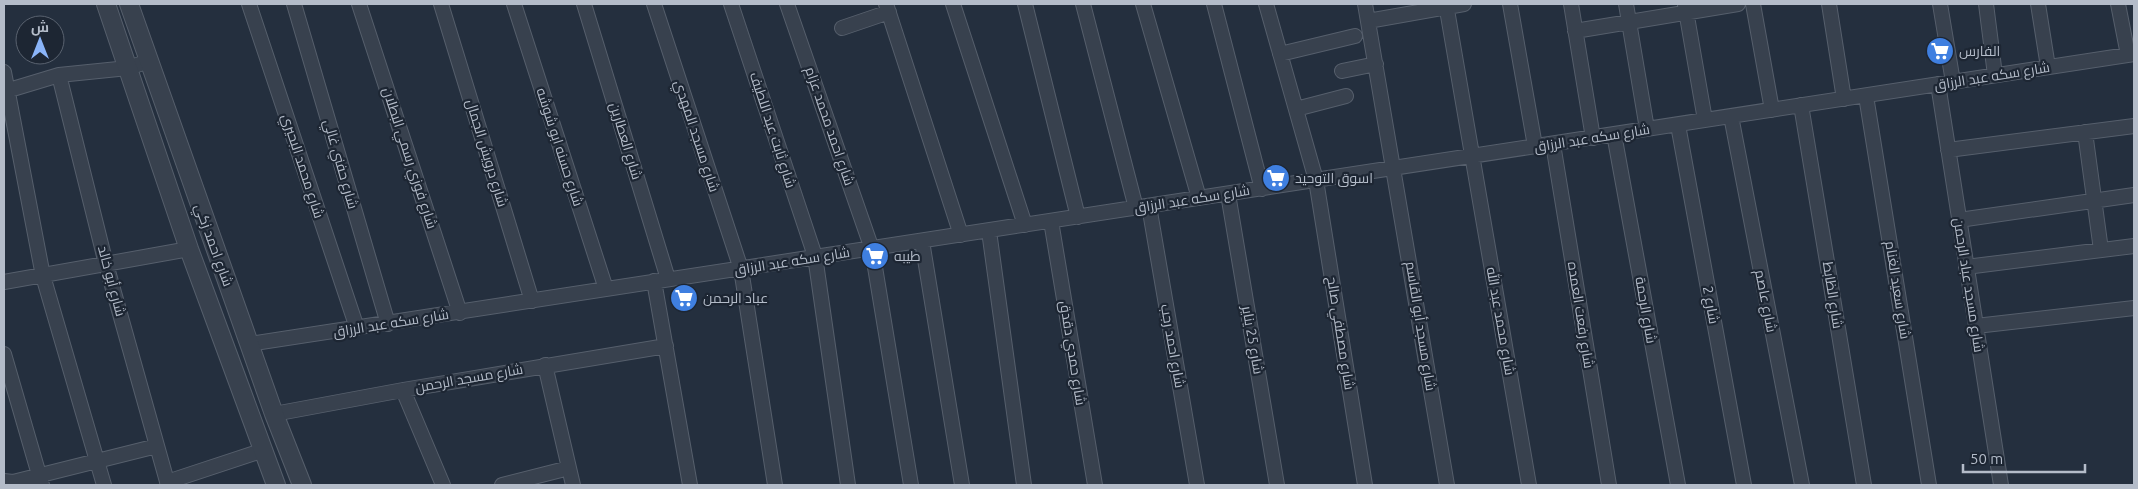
<svg xmlns="http://www.w3.org/2000/svg" width="2138" height="489" viewBox="0 0 2138 489" font-family="Ubuntu,Cairo,sans-serif">
<rect width="100%" height="100%" fill="#242f3e"/>
<g fill="none" stroke-linecap="round" stroke-linejoin="round">
<!-- minor casing -->
<g stroke="#565f6c" stroke-width="16">
<path id="minor" d="M249,4L357,328
M294,4L388,324
M359,4L460,313
M441,4L532,301
M514,4L606,289
M584,4L668,279
M654,4L741,269L775,485
M731,4L815,256L848,485
M787,4L872,249L911,485
M886,4L961,235
M953,4L1025,225
M1025,4L1078,217
M1083,4L1136,208
M1143,4L1199,198
M1214,4L1262,189
M1266,4L1316,180L1365,485
M1365,4L1447,485
M1446,4L1529,485
M1510,4L1535,146
M1571,4L1593,138
M1626,4L1647,129
M1753,4L1772,110
M1829,4L1844,99
M1940,4L1953,82
M1986,4L1995,75
M2038,4L2048,67
M2118,4L2128,55
M1685,5L1705,120
M1368,21L1464,4
M842,28L889,12
M1575,31L1738,4
M1280,54L1355,36
M1342,71L1376,64
M4,72L43,276L104,485
M59,75L106,264L168,485
M1938,84L2001,485
M6,91L59,75L128,68L149,61
M1866,96L1929,485
M1801,105L1864,485
M1296,109L1346,96
M1731,116L1802,485
M1678,125L1744,485
M2085,132L2101,250
M1614,134L1678,485
M1553,144L1609,485
M1948,150L2134,126
M1228,194L1277,485
M1149,206L1197,485
M1959,220L2134,195
M1051,221L1095,485
M989,231L1024,485
M922,241L962,485
M1966,267L2134,246
M654,281L690,485
M4,282L189,249
M1976,326L2134,308
M249,344L2134,54
M4,354L42,485
M545,365L573,485
M403,390L443,485
M274,414L403,390L666,346
M4,481L13,482L157,446
M167,482L264,450
M502,485L569,468"/>
</g>
<!-- tertiary casing -->
<g stroke="#565f6c" stroke-width="20">
<path id="tertiary" d="M106,4L189,249L276,485
M129,4L274,414L302,485"/>
</g>
<!-- minor -->
<use href="#minor" stroke="#38414e" stroke-width="14"/>
<!-- tertiary -->
<use href="#tertiary" stroke="#38414e" stroke-width="18"/>
</g>
<!-- icons -->
<defs>
<g id="supermarket-disc" transform="scale(1.4375)"><circle r="9.5" fill="#3f7fe0" stroke="#1d2633"/><path d="M-6-5.5h2.5l.6 2H6L4.5 2H-2.5L-4.4-4H-6ZM-1.5 3.2a1.3 1.3 0 1 0 .1 0ZM3 3.2a1.3 1.3 0 1 0 .1 0Z" fill="#fff"/></g>
</defs>
<g fill-rule="evenodd">
<use href="#supermarket-disc" x="1940" y="51"/>
<use href="#supermarket-disc" x="1276" y="178"/>
<use href="#supermarket-disc" x="875" y="256"/>
<use href="#supermarket-disc" x="684" y="298"/>
</g>
<g text-anchor="middle" dominant-baseline="central" stroke-width="4.5" stroke-linejoin="round" paint-order="stroke">
<!-- poi labels -->
<g font-size="14" fill="#b4bcc9" stroke="#1d2633" text-anchor="start">
<text x="1959" y="51">الفارس</text>
<text x="1295" y="178">اسوق التوحيد</text>
<text x="894" y="256">طيبه</text>
<text x="703" y="298">عباد الرحمن</text>
</g>
<!-- street labels -->
<g font-size="14" fill="#b4bcc9" stroke="#1d2633">
<text transform="translate(1992 76) rotate(-9)">شارع سكه عبد الرزاق</text>
<text transform="translate(830 126) rotate(71)">شارع احمد محمد عزام</text>
<text transform="translate(773 130) rotate(72)">شارع ثابت عبد اللطيف</text>
<text transform="translate(697 136) rotate(72)">شارع مسجد المهدي</text>
<text transform="translate(1592 138) rotate(-9)">شارع سكه عبد الرزاق</text>
<text transform="translate(626 141) rotate(73)">شارع العطارين</text>
<text transform="translate(560 147) rotate(72)">شارع حسنه ابو شوشه</text>
<text transform="translate(487 153) rotate(73)">شارع درويش الجمال</text>
<text transform="translate(410 158) rotate(72)">شارع فوزي رسمي البطلان</text>
<text transform="translate(341 164) rotate(74)">شارع حفني غالي</text>
<text transform="translate(303 166) rotate(72)">شارع محمد البحيري</text>
<text transform="translate(1192 199) rotate(-9)">شارع سكه عبد الرزاق</text>
<text transform="translate(214 245) rotate(70)">شارع احمد زكي</text>
<text transform="translate(792 261) rotate(-9)">شارع سكه عبد الرزاق</text>
<text transform="translate(112 281) rotate(75)">شارع أبو خالد</text>
<text transform="translate(1969 285) rotate(81)">شارع مسجد عباد الرحمن</text>
<text transform="translate(1898 290) rotate(81)">شارع سعيد الغنام</text>
<text transform="translate(1833 295) rotate(81)">شارع الظابط</text>
<text transform="translate(1766 301) rotate(79)">شارع عاصم</text>
<text transform="translate(1711 305) rotate(80)">شارع 2</text>
<text transform="translate(1646 310) rotate(80)">شارع الرحمة</text>
<text transform="translate(1581 315) rotate(81)">شارع رفعت العمده</text>
<text transform="translate(1501 321) rotate(80)">شارع محمد عبد الله</text>
<text transform="translate(391 323) rotate(-9)">شارع سكه عبد الرزاق</text>
<text transform="translate(1421 326) rotate(81)">شارع مسجد أبو القاسم</text>
<text transform="translate(1341 333) rotate(81)">شارع مصطفي صالح</text>
<text transform="translate(1253 340) rotate(80)">شارع 25 يناير</text>
<text transform="translate(1173 346) rotate(80)">شارع احمد رجب</text>
<text transform="translate(1073 353) rotate(81)">شارع حمدي دقدق</text>
<text transform="translate(469 378) rotate(-10)">شارع مسجد الرحمن</text>
</g>
</g>
<!-- border -->
<rect width="2138" height="489" fill="none" stroke="#b4bcc9" stroke-width="10"/>
<!-- north arrow -->
<g transform="translate(40 40)"><circle r="24" fill="#1d2633" stroke="#59626f"/>
<path d="M0-4L9 19L0 12L-9 19Z" fill="#8ab4f8"/>
<text y="-8" font-size="14" font-weight="bold" text-anchor="middle" fill="#b4bcc9">ش</text>
</g>
<!-- scale -->
<path d="M1963 464v8h122v-8" fill="none" stroke="#b4bcc9" stroke-width="2.5"/>
<text x="1970" y="464" font-size="15" fill="#b4bcc9" stroke="#1d2633" stroke-width="4" paint-order="stroke">50 m</text>
</svg>
